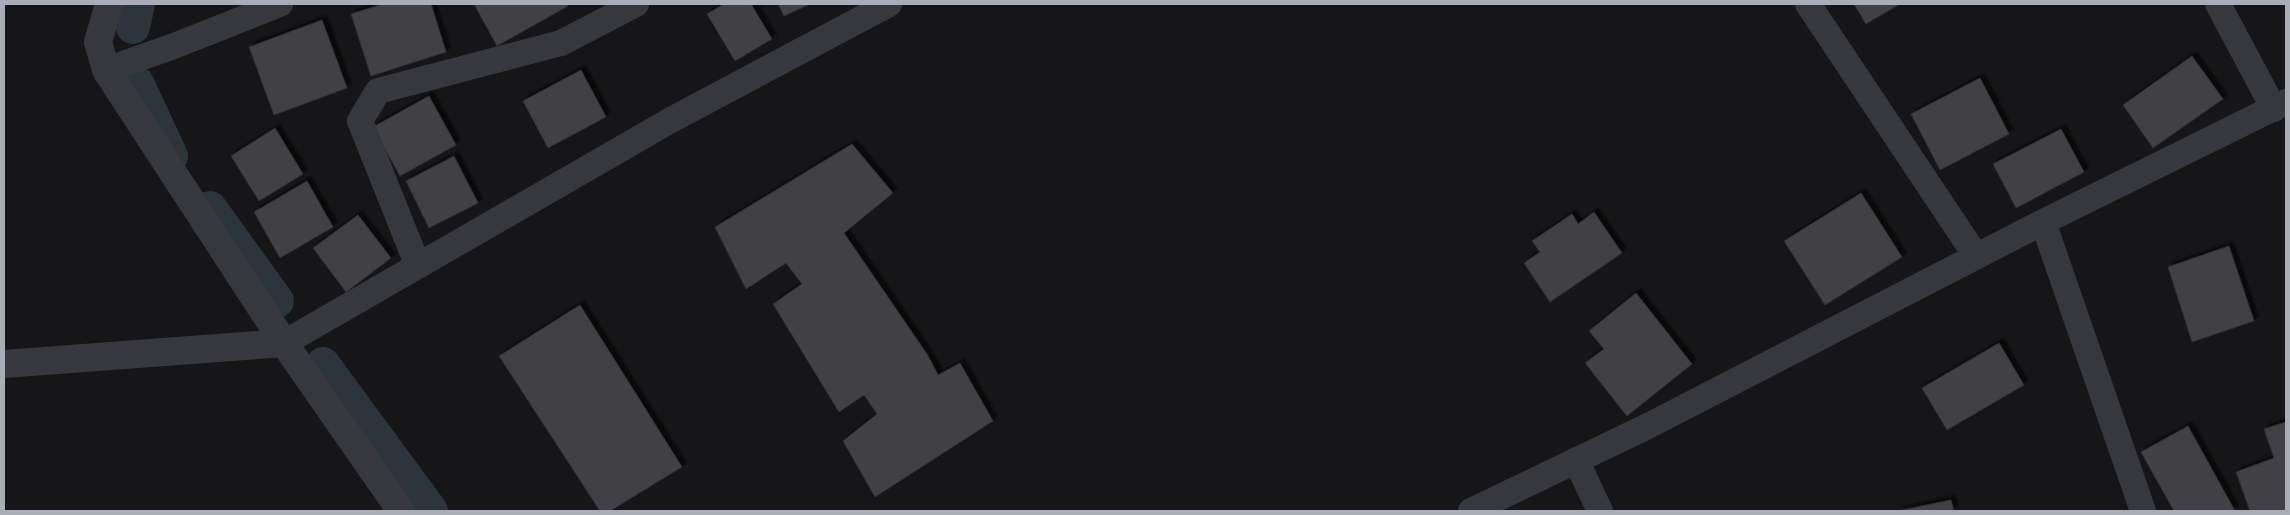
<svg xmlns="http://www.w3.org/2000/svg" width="2290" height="515" viewBox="0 0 2290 515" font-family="'Noto Sans',sans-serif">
<defs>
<filter id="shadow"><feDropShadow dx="4.5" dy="-4.5" stdDeviation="1" flood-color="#0009"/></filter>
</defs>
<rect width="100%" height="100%" fill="#161618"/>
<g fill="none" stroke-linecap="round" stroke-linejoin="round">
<!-- canal -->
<path stroke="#2c353c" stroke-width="34" d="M133,27L138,4
M137,83L171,156
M210,208L277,301
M323,364L431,511"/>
</g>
<!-- building -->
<path fill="#404145" stroke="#303034" filter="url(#shadow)" d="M383,4H431L446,52L371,76L351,14Z
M474,4H567L568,6L497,46Z
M724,4H751L772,39L735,61L707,14Z
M778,4H810L784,16Z
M1854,4H1900L1866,24Z
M322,20L347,88L274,115L249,47Z
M2192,56L2223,99L2153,148L2123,105Z
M581,70L606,117L548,148L523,101Z
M1980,78L2009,134L1940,170L1911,114Z
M429,96L456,145L400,176L373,127Z
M275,128L303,174L259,201L231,156Z
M2061,129L2084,172L2016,208L1993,164Z
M852,144L893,193L844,233L927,354L938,375L960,363L993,421L875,497L843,441L877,414L864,395L839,412L773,304L802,284L786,263L746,289L715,227Z
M454,156L478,203L429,228L406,181Z
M307,181L333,227L280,258L254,212Z
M1861,193L1902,257L1825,305L1784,241Z
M1594,212L1622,253L1550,302L1524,263L1540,252L1532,241L1572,214L1578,224Z
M358,215L391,258L346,292L313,248Z
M2229,246L2254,321L2192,342L2168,267Z
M1636,293L1692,364L1627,416L1585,363L1604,349L1589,331Z
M580,305L682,467L610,511H600L499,356Z
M1999,343L2024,385L1947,430L1922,388Z
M2286,422V511H2250L2236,472L2274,458L2264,429Z
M2188,426L2235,511H2174L2141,452Z
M1951,500L1954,511H1898Z"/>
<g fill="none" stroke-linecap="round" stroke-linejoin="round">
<!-- minor -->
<path stroke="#37383d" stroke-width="26" d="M1808,4L1976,256
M2218,4L2274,109
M106,70L174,46L280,4
M2043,222L2143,511
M418,266L360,121L378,91L561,43L636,4
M284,343L671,120L889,4
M1576,460L1600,511
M1471,511L1648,426L2043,222L2286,102"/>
<!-- tertiary -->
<path stroke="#37383d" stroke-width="28" d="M109,4L98,42L106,70L284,343L401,511
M4,364L284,343"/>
</g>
<!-- border -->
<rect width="2290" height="515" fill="none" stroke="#a8adb8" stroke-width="10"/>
</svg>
